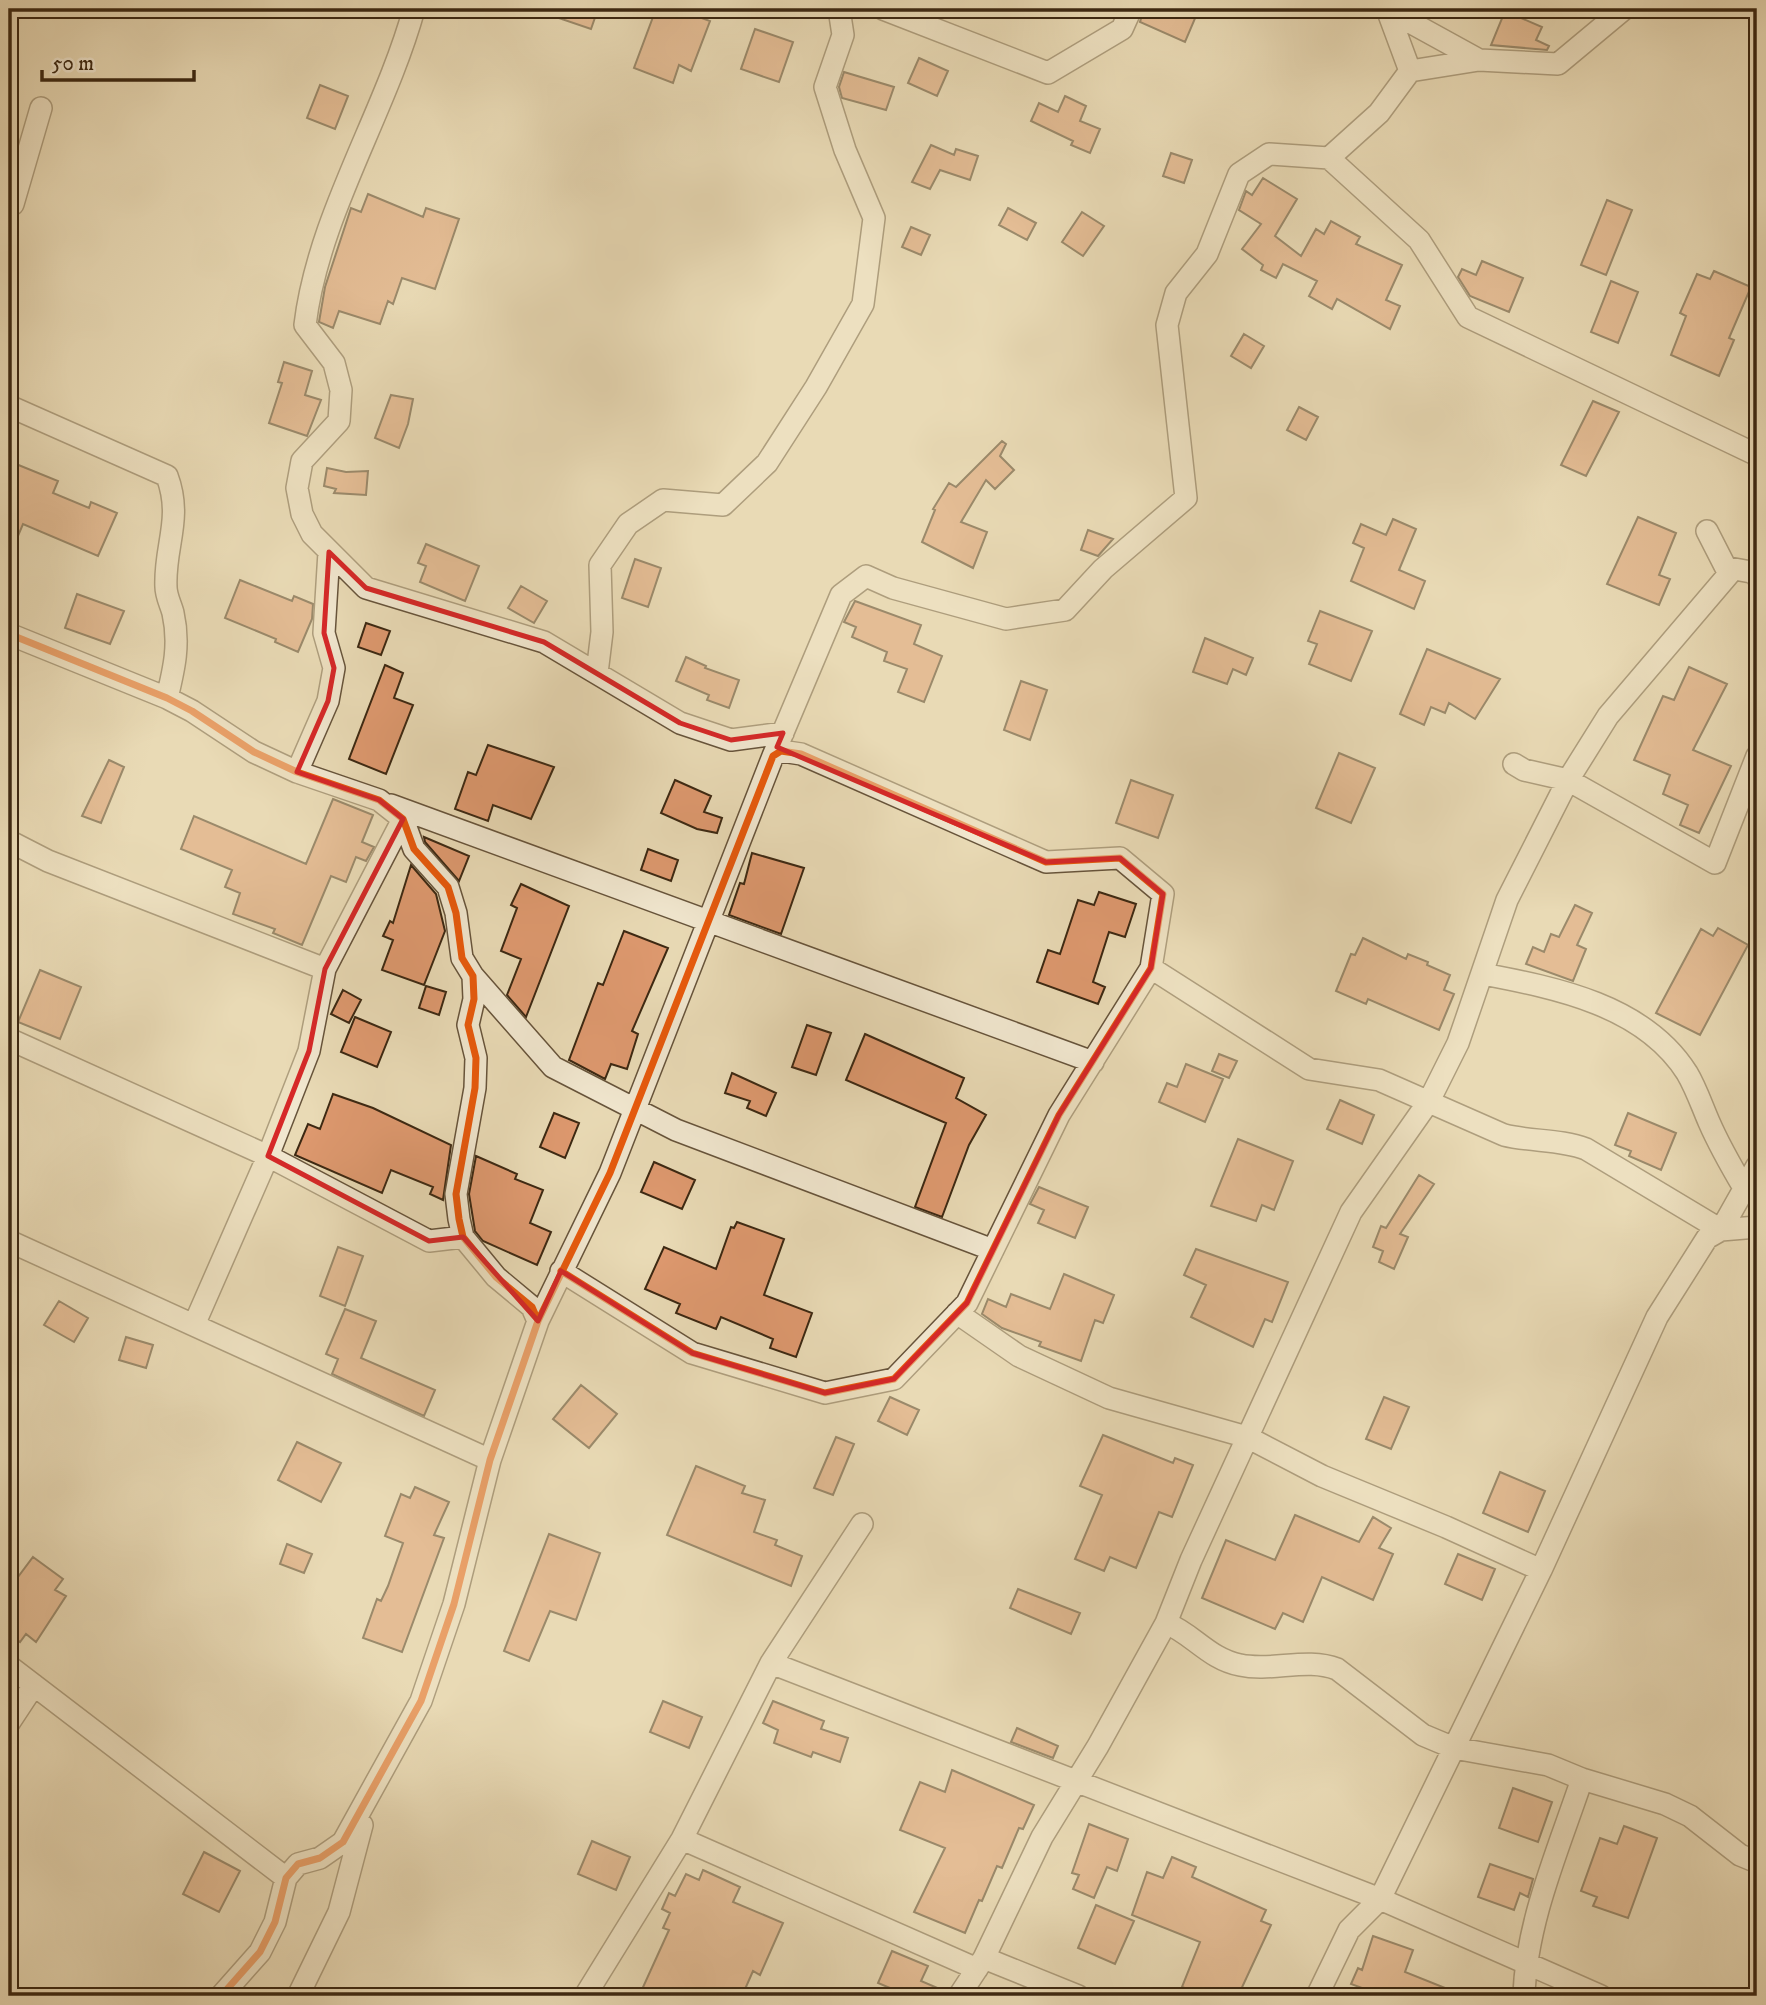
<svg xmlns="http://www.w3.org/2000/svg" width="1766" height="2005" viewBox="0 0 1766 2005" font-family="'IM FELL DW Pica',serif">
<rect width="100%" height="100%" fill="#e9dab5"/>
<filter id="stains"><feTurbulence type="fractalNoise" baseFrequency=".00286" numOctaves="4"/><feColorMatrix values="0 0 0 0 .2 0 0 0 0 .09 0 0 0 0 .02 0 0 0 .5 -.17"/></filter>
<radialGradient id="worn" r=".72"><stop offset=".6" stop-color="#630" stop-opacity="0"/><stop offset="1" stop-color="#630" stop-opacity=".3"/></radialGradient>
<!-- building -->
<path fill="#de996f" stroke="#3c2812" stroke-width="2" d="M539,9H598L591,29L538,11Z
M656,9H677L710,21L691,71L679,65L673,83L634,68Z
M1144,9H1199L1185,42L1140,22Z
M1505,11L1542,27L1536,40L1549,46L1547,50L1491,45Z
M755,29L793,42L779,82L741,69Z
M919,58L948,71L937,96L908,83Z
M844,72L894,87L886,110L842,98L839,87Z
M320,85L348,96L335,129L307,118Z
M1065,96L1086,106L1080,121L1100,129L1090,153L1071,145L1073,141L1031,121L1039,103L1058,112Z
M931,145L954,155L956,149L978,156L970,180L940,170L930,189L912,182Z
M1171,153L1192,160L1184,183L1163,176Z
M1263,178L1297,199L1275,236L1301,256L1316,229L1324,234L1331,221L1360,237L1356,244L1402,265L1386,300L1400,306L1390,329L1337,299L1332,309L1309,296L1317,281L1283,264L1276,278L1261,270L1263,265L1242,249L1261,224L1239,210L1246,191L1252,195Z
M368,194L423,217L426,208L459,219L435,289L402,278L393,304L388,301L380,324L339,311L333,328L319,322L325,287L351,208L361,212Z
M1607,200L1632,210L1606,275L1581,265Z
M1008,208L1036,223L1027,240L999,225Z
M1082,212L1104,226L1083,256L1062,242Z
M911,227L930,235L921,255L902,247Z
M1482,261L1523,278L1509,312L1470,296L1458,277L1462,269L1476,275Z
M1714,271L1751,287L1729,338L1734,340L1719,376L1671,355L1686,316L1680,313L1697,274L1710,279Z
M1611,281L1638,292L1618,343L1591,332Z
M1244,334L1264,346L1251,368L1231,356Z
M284,362L312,371L305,395L321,400L307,436L269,423L282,383L278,382Z
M391,395L413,399L408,424L399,448L375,438Z
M1593,401L1619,412L1586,476L1561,465Z
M1299,407L1318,417L1306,440L1287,430Z
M1002,441L1006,444L1000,456L1014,470L995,489L986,480L961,522L987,532L973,568L922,542L935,510L933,509L949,483L956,487Z
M16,464L58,481L53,493L89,508L91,502L117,513L98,556L23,524L9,557V481Z
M327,468L346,472L368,471L366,495L334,493L336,489L324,486Z
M1638,517L1676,533L1659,575L1670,579L1659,605L1607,584Z
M1393,519L1416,529L1399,570L1425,581L1414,609L1351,581L1364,548L1353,543L1361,524L1386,535Z
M1088,530L1113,539L1098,556L1081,550Z
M426,544L479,566L465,601L420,582L426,566L418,563Z
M635,559L661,568L648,607L622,598Z
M240,580L292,601L294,596L313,604L312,619L298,652L275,642L276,639L225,618Z
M521,586L547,601L534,623L508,608Z
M77,594L124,611L110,644L65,628Z
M855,601L921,625L914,644L942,656L924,702L898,692L907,669L884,661L887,652L852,637L856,627L844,622Z
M1320,611L1372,631L1351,681L1309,664L1317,644L1308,641Z
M366,623L390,631L381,655L358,647Z
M1205,638L1253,658L1246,675L1233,669L1227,684L1193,672Z
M1427,649L1500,679L1475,719L1449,703L1445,713L1431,707L1424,725L1400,714Z
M686,657L706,666L705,668L739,680L729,708L707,700L709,695L676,681Z
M385,665L403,673L394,698L413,705L386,774L349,759Z
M1689,667L1727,684L1693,750L1731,766L1699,833L1680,825L1688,805L1663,794L1670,775L1634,760L1663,696L1674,700Z
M1021,681L1047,690L1030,740L1004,730Z
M488,745L554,767L531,819L493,805L488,821L455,809L468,772L476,775Z
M1339,753L1375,768L1351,823L1316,808Z
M109,760L124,767L101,823L82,816Z
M675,780L711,796L704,812L722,818L717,833L697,829L661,813Z
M1131,780L1173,795L1158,838L1116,823Z
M333,799L373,815L362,842L374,847L366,861L356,857L346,882L331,876L302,945L273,933L275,929L233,914L240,893L225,887L232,870L181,849L194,816L306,864Z
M424,837L469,856L459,881L425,842Z
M648,849L678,860L671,881L641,870Z
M752,853L804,868L781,934L729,915L740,883L744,884Z
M411,865L436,894L445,931L424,985L382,970L393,940L383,936L390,921L393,923Z
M521,884L569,906L526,1017L507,995L521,959L501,951L517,908L511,905Z
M1099,892L1136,904L1125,937L1109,932L1093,982L1105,987L1098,1004L1037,982L1048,950L1060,954L1078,900L1094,905Z
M1575,905L1592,913L1577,945L1586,949L1573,981L1526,964L1533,947L1544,952L1551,934L1559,937Z
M1718,928L1748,945L1700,1035L1656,1013L1701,929L1713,936Z
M624,931L668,948L632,1031L638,1034L627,1069L611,1064L605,1079L569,1060L598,983L603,985Z
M1363,938L1406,959L1408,954L1428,962L1427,965L1450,975L1444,990L1454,994L1439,1030L1368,999L1366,1004L1336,991L1351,954L1355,955Z
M40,970L81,987L60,1039L18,1022Z
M426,986L446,992L439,1015L419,1008Z
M343,990L361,1000L349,1023L331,1014Z
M355,1017L391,1032L377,1067L341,1052Z
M807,1025L831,1033L816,1075L792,1067Z
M865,1034L964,1078L956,1098L986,1115L969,1145L942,1217L915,1207L946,1123L846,1080Z
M1219,1054L1237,1061L1229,1078L1212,1071Z
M1186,1064L1223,1079L1205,1122L1159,1102L1167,1083L1177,1087Z
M732,1073L776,1093L766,1116L747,1108L750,1101L725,1093Z
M333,1094L373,1108L451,1145L443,1200L430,1194L433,1187L391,1170L382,1193L295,1155L308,1124L320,1129Z
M1340,1100L1374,1115L1362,1144L1327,1129Z
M554,1113L579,1123L565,1158L540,1147Z
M1628,1113L1676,1133L1661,1170L1629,1156L1631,1151L1615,1145Z
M1238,1139L1293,1161L1274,1210L1262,1205L1256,1221L1211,1206Z
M476,1156L517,1174L515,1179L543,1190L530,1223L551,1232L537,1265L483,1241L475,1231L469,1194Z
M654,1162L695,1180L682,1209L641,1192Z
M1419,1175L1434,1184L1400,1234L1408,1237L1394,1269L1379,1262L1383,1251L1373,1247L1381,1226L1386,1228Z
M1039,1187L1088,1207L1075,1238L1038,1223L1044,1210L1030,1204Z
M737,1222L784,1239L764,1295L812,1313L796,1357L770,1348L773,1339L721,1317L716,1329L676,1313L680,1304L645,1289L664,1247L716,1269L731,1227L734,1228Z
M338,1247L363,1256L345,1306L320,1296Z
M1196,1249L1288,1282L1272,1322L1265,1319L1253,1347L1191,1317L1206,1285L1184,1275Z
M1064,1274L1114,1295L1103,1323L1095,1320L1081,1361L1039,1346L1041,1342L1002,1328L982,1314L988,1299L1006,1307L1011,1294L1050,1309Z
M59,1301L88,1318L74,1342L44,1325Z
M345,1309L376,1321L361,1358L435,1390L424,1416L332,1374L338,1359L326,1354Z
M126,1337L153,1345L146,1368L119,1360Z
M581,1385L617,1414L589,1448L553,1419Z
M890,1397L919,1410L907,1435L878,1421Z
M1384,1397L1409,1407L1391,1449L1366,1439Z
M1103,1435L1173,1463L1175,1458L1193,1465L1172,1517L1159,1512L1136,1568L1110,1557L1104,1571L1075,1559L1102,1495L1080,1486Z
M836,1437L854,1444L833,1495L814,1488Z
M297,1442L341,1463L321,1502L278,1480Z
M696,1466L745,1486L742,1493L765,1500L754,1532L777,1540L775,1545L802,1556L791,1586L667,1535Z
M1500,1472L1545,1491L1528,1532L1483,1513Z
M415,1487L449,1502L434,1535L444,1538L402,1652L363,1638L377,1599L381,1601L388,1586L403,1543L385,1536L401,1494L410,1498Z
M1295,1515L1359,1542L1373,1517L1391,1528L1379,1548L1393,1554L1373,1600L1322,1577L1303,1622L1283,1613L1275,1629L1202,1598L1226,1540L1275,1560Z
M549,1534L600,1553L576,1620L550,1611L529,1661L504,1651Z
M287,1544L312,1554L304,1573L280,1564Z
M1458,1554L1495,1569L1482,1600L1445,1584Z
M33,1557L63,1579L55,1590L66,1596L36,1642L26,1634L20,1642L9,1634V1589Z
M1018,1589L1080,1613L1071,1634L1010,1608Z
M663,1701L702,1717L689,1748L650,1732Z
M773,1701L824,1721L821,1729L848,1738L840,1762L813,1752L811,1757L774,1743L778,1730L763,1723Z
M1017,1728L1058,1746L1053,1758L1011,1742Z
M952,1770L1034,1805L1023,1829L1019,1828L1002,1868L997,1866L982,1901L979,1900L965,1933L914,1912L945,1848L900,1830L920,1782L945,1792Z
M1513,1788L1552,1802L1538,1842L1499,1828Z
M1089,1824L1128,1839L1117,1871L1107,1867L1094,1898L1073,1889L1079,1875L1072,1873Z
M1624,1826L1657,1838L1628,1918L1593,1906L1597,1897L1581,1891L1600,1838L1617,1844Z
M592,1841L630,1857L616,1890L578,1874Z
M204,1852L240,1871L219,1912L183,1894Z
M1172,1857L1196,1867L1192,1877L1266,1910L1261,1921L1271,1925L1238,1996L1224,1991L1222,1996H1206L1182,1987L1200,1942L1132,1915L1147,1872L1163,1878Z
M1490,1864L1533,1879L1528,1897L1520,1893L1514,1910L1478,1897Z
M703,1870L740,1887L733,1902L783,1923L760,1975L753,1971L742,1996H639L669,1930L663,1928L670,1913L662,1909L669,1893L675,1896L686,1874L699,1880Z
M1096,1905L1134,1921L1115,1964L1078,1948Z
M1373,1936L1413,1950L1405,1972L1465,1996H1362L1365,1989L1351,1984L1358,1968L1362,1970Z
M892,1951L928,1966L921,1981L947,1992L946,1996H909L878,1983Z"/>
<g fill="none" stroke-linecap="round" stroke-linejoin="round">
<!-- minor casing -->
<g stroke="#67543b" stroke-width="24">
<path id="minor" d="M414,9C385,114 318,216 305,325L334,363L341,390L339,421L302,461L297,488L302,514L312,534L366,588L544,642L680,723L731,740L783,733
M883,9L1048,73L1122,29L1131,9
M1387,9L1410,71
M1388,10L1479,60
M1329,158L1419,240L1468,317L1757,455
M9,205L13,204L41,108
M9,406L167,476C183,519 164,546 166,587C166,596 171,605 173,613C180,644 174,669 167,698
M1729,568L1751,572L1757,576
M9,634L167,698L192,711L254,752L297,772L379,800L403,819L414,849L448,887L456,913L462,958L473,976L474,999L468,1025L476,1058L475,1088L456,1194L459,1219L463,1237L496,1277L532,1307L538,1321L490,1460L454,1604L421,1701L343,1842L320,1858L298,1864L286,1878L275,1922L260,1952L221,1996
M597,673L602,632L600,565L628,524L663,500L723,505L767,463L816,387L863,304L874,218L845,150L825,87L843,35L839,9
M773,756L841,595L866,576L893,588L1006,619L1065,610L1103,569L1186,498L1167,325L1176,293L1207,254L1239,174L1269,154L1329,158L1379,113L1410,71L1479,60L1558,64L1624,9
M1514,764L1524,770L1568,780L1715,863L1757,756
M297,772L328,701L334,668L324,633L329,552
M391,805L1093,1062
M9,841L48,861L325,969
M1151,968L1309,1069L1379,1080L1504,1135C1532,1142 1560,1139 1586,1149L1721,1230L1757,1166
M1483,974C1556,988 1644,1005 1687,1073C1696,1088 1702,1106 1709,1122C1719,1145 1731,1166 1744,1188
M473,976L553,1067L676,1130L993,1250
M9,1039L268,1156L429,1241L463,1237
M9,1241L490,1460
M957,1313L1019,1356L1109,1398L1247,1437L1322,1476L1446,1527L1541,1570
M538,1321L610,1173L773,756L781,751L801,754L1046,862L1120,858L1163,894L1151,968L1059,1115L967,1303L894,1379L825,1393L692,1353L561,1271
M194,1325L268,1156L309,1051L325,969L403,819
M1166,1623C1193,1634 1209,1659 1240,1665C1272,1672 1307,1657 1337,1669L1423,1735L1454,1748L1548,1765L1582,1779L1665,1804L1690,1816L1740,1855L1757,1862
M771,1663L1380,1899L1601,1996
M9,1666L286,1878
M9,1723L34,1685
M682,1839L977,1969
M984,1958L1078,1996
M298,1996L339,1912L362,1825
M585,1996L682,1839L771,1663L862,1524
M959,1996L984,1958L1042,1837L1098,1746L1166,1623L1191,1560L1351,1212L1429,1101L1458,1043L1507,900L1568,780L1608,716L1729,574L1707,531
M1317,1996L1349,1930L1380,1899L1541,1570L1657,1317L1707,1238L1721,1230L1757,1227
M1524,1996C1526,1922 1559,1848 1582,1779"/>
</g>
<!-- minor -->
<use href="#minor" stroke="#f1e7cf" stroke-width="21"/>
<!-- cycleway casing -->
<g stroke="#f1e7cf" stroke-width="11">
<path id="cycleway" d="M9,634L167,698L192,711L254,752L297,772L379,800L403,819L414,849L448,887L456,913L462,958L473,976L474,999L468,1025L476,1058L475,1088L456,1194L459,1219L463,1237L496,1277L532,1307L538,1321L490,1460L454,1604L421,1701L343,1842L320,1858L298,1864L286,1878L275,1922L260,1952L221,1996
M538,1321L610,1173L773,756L781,751L801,754L1046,862L1120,858L1163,894L1151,968L1059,1115L967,1303L894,1379L825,1393L692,1353L561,1271"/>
</g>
<!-- cycleway -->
<use href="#cycleway" stroke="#e8590c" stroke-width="7"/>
</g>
<!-- marked area -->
<path d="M0 0H1766V2005H0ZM329,552L366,588L544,642L680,723L731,740L783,733L777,747L1046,862L1120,858L1163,894L1151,968L1059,1115L967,1303L894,1379L825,1393L692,1353L561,1271L538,1321L463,1237L429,1241L268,1156L309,1051L325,969L403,819L379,800L297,772L328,701L334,668L324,633Z" fill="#e9dab5" fill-opacity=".55" fill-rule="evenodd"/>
<path fill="none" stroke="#d62828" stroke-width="5" stroke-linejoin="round" d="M329,552L366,588L544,642L680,723L731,740L783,733L777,747L1046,862L1120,858L1163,894L1151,968L1059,1115L967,1303L894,1379L825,1393L692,1353L561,1271L538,1321L463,1237L429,1241L268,1156L309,1051L325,969L403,819L379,800L297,772L328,701L334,668L324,633Z"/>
<!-- margin -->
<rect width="1766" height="2005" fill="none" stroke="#e9dab5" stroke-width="35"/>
<rect x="10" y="10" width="1745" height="1984" fill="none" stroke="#3c2812" stroke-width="3.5"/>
<rect x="18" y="18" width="1731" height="1970" fill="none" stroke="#3c2812" stroke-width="2"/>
<!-- scale -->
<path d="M42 70v10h152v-10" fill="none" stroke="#3c2812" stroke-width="3.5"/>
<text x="52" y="70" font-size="21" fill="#3c2812" stroke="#f1e7cf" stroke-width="5" paint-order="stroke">50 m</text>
<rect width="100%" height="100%" filter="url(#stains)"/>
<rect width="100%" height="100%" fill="url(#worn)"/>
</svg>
